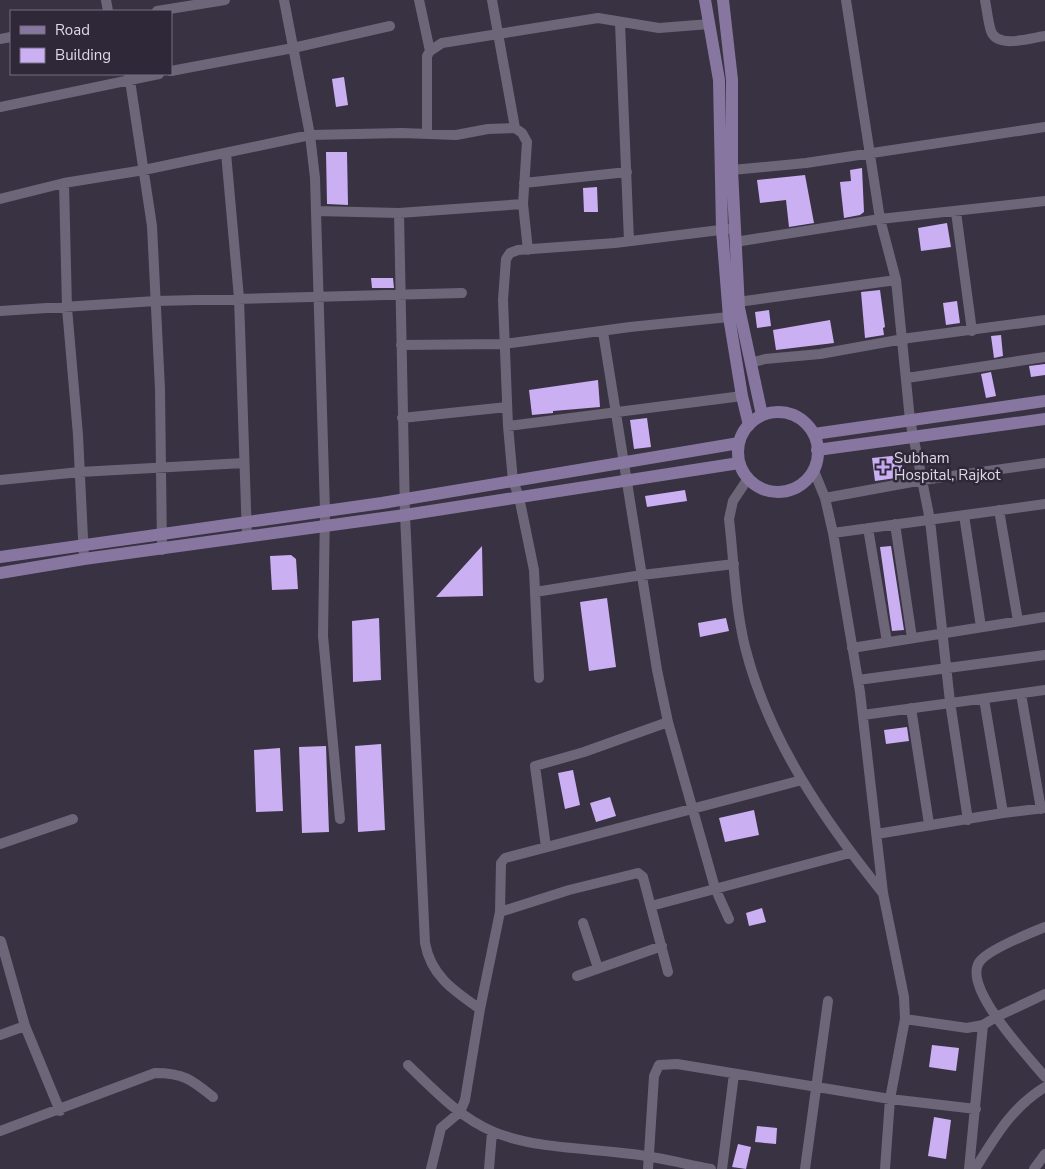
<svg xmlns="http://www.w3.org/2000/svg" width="1045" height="1169" viewBox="0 0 1045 1169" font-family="'Nunito Sans',sans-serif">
<rect width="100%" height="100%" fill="#393243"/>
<!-- building -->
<path fill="#cbaff3" d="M344,77L348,105L336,107L332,79Z
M326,152H347L348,205L327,204Z
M862,168L864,212L860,215L844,218L840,182L851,181L850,170Z
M805,175L814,223L789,227L786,200L760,203L757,180Z
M597,187L598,212H584L583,188Z
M947,223L951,247L921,251L918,228Z
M371,278H393L394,288H372Z
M880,290L885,327L883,328L884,335L865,338L861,292Z
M957,301L960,323L946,325L943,303Z
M769,310L771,326L757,328L755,312Z
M830,320L834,343L776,350L773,330Z
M1001,335L1003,356L994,358L991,336Z
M1045,364V375L1031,377L1029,366Z
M991,372L996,396L986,398L981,374Z
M598,380L600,407L553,411V413L532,415L529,390Z
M647,418L651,447L634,449L630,420Z
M901,455L903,477L875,481L872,458Z
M685,490L687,501L647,507L645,496Z
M482,546L483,596L436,597Z
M891,546L904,630L892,631L880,547Z
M291,555L296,559L298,589L272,590L270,556Z
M607,598L616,667L589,671L580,602Z
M379,618L381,680L353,682L352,621Z
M726,618L729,631L700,637L698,623Z
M907,727L909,741L886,744L884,730Z
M381,744L385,830L358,832L355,746Z
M326,746L329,832L302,833L299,747Z
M280,748L283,811L256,812L254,750Z
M573,770L580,805L565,809L558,773Z
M610,797L616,816L596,822L590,803Z
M754,810L759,835L725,842L719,818Z
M762,908L766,922L749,926L746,913Z
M932,1045L959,1048L956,1071L929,1067Z
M934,1117L951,1120L946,1159L928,1156Z
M757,1126L777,1128L776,1144L755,1142Z
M738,1144L751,1147L746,1169L732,1167Z"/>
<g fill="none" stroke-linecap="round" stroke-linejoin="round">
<!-- minor -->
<path stroke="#6d6679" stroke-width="10" d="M106,0L108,11
M284,0L310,135L315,178L325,511L323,636L340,819
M419,0L430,51
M492,0L515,128
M846,0L880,219L896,280L910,420L930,520L950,702L968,820
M985,0C987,10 988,22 991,31C997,49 1031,38 1045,36
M157,11L225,0
M620,23L629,241
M0,39L11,37
M171,71L293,48L390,26
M129,74L152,226L160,389L162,550
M0,107L159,74
M427,134V56L430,51L442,43L598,18L659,28L710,24
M226,153L239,298L247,537
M732,170L806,163L1045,127
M64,183L67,308L78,435L84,559
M524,183L627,172
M0,199L64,183L144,170L310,135L402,133L456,135L488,129L515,128L522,133L527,142L523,204L528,250
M316,211L399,213L523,204
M956,212L972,331
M399,213L405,515L425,943C431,976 454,991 480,1009
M735,242L880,219L1045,201
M738,302L896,280
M0,311L156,301L462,293
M603,332L657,670L668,722L715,888L729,919
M401,345L504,344L630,327L729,317
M750,363L765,359L820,354L909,338L1045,320
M907,378L1045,357
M402,418L507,407
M508,426L742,396
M814,471L825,498L833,533L860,692L883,893L904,997L905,1019L890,1099L885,1169
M0,480L80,472L244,463
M747,480L733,501L729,519C734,561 735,606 745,647C768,739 824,820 882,892
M825,498L923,480L1045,463
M999,510L1018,621
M964,515L981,627
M895,524L912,638
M868,528L887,642
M833,533L1045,504
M535,592L642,575L734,564
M852,648L1045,617
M539,678L534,570L519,497L513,481L508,426L503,300L506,259L510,253L518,250L615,243L728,229
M858,680L1045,655
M1021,694L1041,809
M984,699L1003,813
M911,708L929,824
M863,715L1045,690
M877,834L1003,813L1045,808
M0,844L73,819
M546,847L535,766L584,752L668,722
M651,906L850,853
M500,912L569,890L638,873L643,877L668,972
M583,923L598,968
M1045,927C1030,933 991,949 981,960C958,984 1029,1057 1045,1077
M1,941L25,1026L60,1111
M577,976L662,946
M905,1019L967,1028L983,1025L996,1017L1045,994
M0,1035L25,1026
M408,1065C434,1090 460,1118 494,1132C536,1149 588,1148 632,1154C658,1157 685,1164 711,1169
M0,1131L155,1073C184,1073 192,1080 213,1097
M431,1169L441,1128L460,1112L465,1100L480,1009L500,912L501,863L505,858L802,780
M489,1169L492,1132
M648,1169L654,1076L659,1065L677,1064L890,1099L976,1109
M722,1169L734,1074
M805,1169L828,1001
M969,1169L983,1025
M975,1169C995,1137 1012,1107 1045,1087
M1034,1169L1045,1154"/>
<!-- secondary -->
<path stroke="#8777a0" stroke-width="12" d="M705,0L719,80L722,230L729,317L742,396L749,425
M723,0L732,80V170L739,308L762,415
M738 452a40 40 0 1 1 80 0a40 40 0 1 1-80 0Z
M814,434L1045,401
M817,450L1045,419
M0,557L382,503L739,443
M0,573L84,559L405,515L739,463"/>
</g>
<!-- markers -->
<path fill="#c5a7f1" stroke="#2e2839" stroke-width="2" d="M880.5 459.5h5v5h5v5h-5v5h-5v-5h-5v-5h5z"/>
<g text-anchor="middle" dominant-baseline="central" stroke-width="5" stroke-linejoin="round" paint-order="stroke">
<!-- poi labels -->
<g font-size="15" fill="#dedae5" stroke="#2e2839" text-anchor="start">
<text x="894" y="458">Subham<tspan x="894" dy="17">Hospital, Rajkot</tspan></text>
</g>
</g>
<!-- legend -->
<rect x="10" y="10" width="162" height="65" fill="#2e2839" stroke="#746f7e"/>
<rect x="20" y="26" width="25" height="8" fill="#8777a0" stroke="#746f7e"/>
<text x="55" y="35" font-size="15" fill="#dedae5">Road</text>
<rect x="20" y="48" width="25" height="15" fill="#cbaff3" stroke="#746f7e"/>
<text x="55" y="60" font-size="15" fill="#dedae5">Building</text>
</svg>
